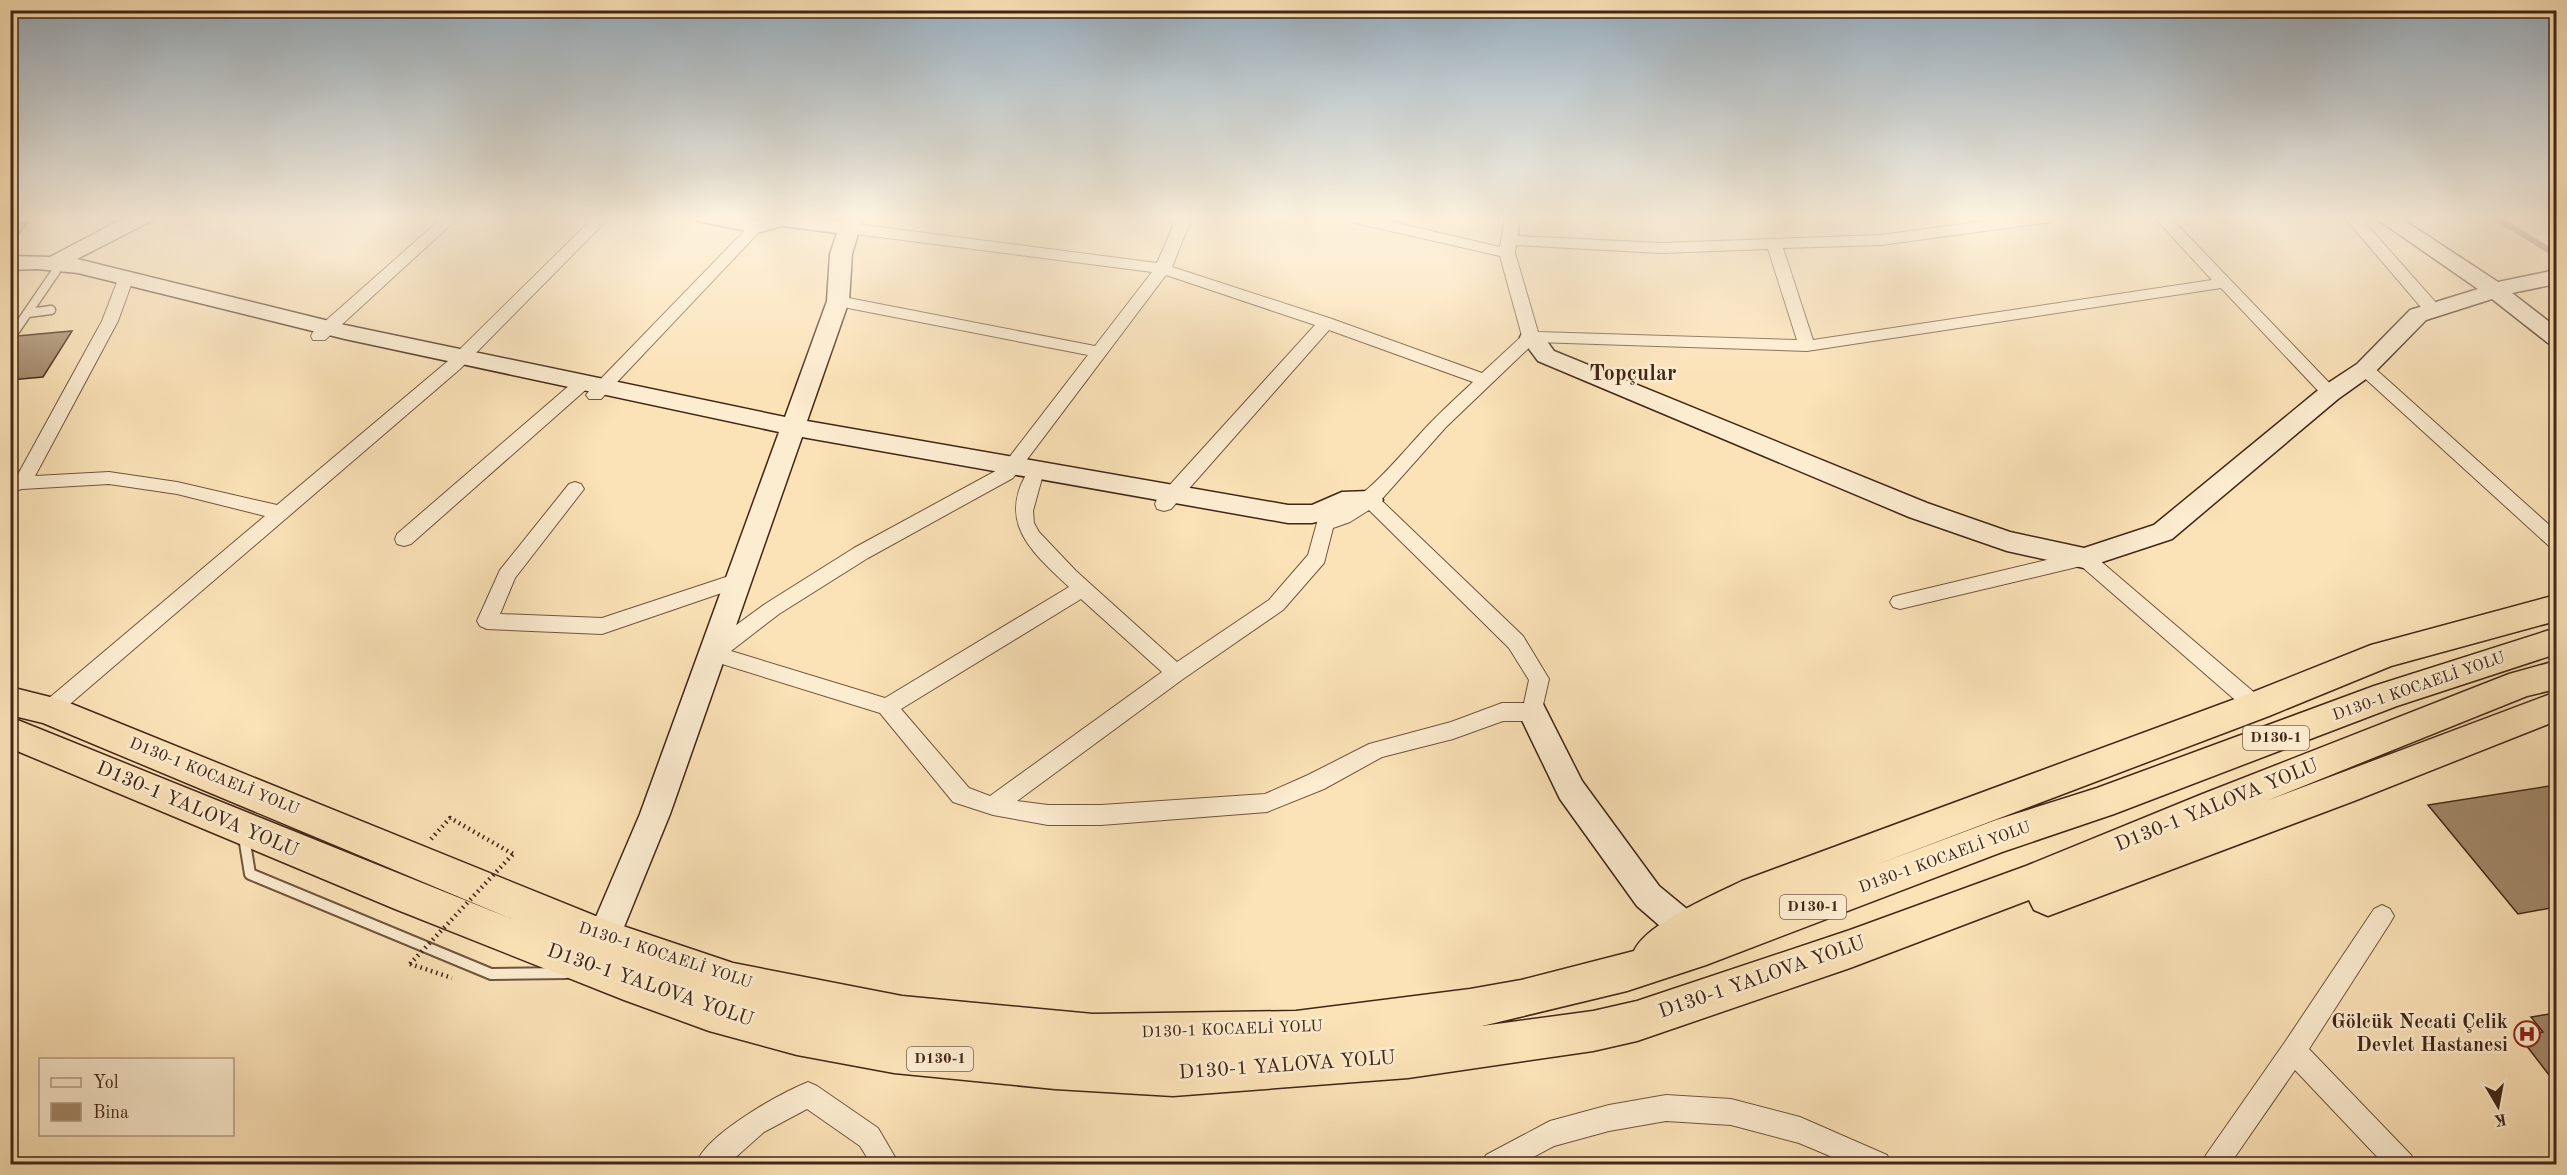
<svg xmlns="http://www.w3.org/2000/svg" width="2567" height="1175" viewBox="0 0 2567 1175" font-family="'Old Standard TT',serif">
<rect width="100%" height="100%" fill="#fbe2b7"/>
<filter id="stains"><feTurbulence type="fractalNoise" baseFrequency=".00333" numOctaves="4"/><feColorMatrix values="0 0 0 0 .2 0 0 0 0 .09 0 0 0 0 .02 0 0 0 .5 -.17"/></filter>
<radialGradient id="worn" r=".72"><stop offset=".6" stop-color="#630" stop-opacity="0"/><stop offset="1" stop-color="#630" stop-opacity=".3"/></radialGradient>
<g fill="none" stroke-linecap="round" stroke-linejoin="round">
<!-- stream -->
<path stroke="#8b7056" stroke-width="6" d="M2495,217L2552,252"/>
</g>
<!-- building -->
<path fill="#a2886a" stroke="#422616" stroke-width="1.5" d="M28,222L10,245V224Z
M72,331L43,377L10,380V347L17,336Z
M2556,785V907L2518,914L2428,805Z
M2556,1013V1084L2519,1036L2543,1032L2531,1017Z"/>
<g fill="none" stroke-linecap="round" stroke-linejoin="round">
<!-- lane-far1 casing -->
<g stroke="#70553e" stroke-width="11">
<path id="lane-far1" d="M28,313L51,310
M13,334L56,271"/>
</g>
<!-- lane casing -->
<g stroke="#70553e" stroke-width="14">
<path id="lane" d="M244,837L250,874L491,974L566,973"/>
</g>
<!-- street casing -->
<g stroke="#70553e" stroke-width="2">
<path id="street" d="M443,217H459L325,340H313L311,336L313,332Z
M594,217H610L460,369L56,716L49,718L42,716L39,710L42,704L265,516L177,494L109,484L22,489L10,492V479L16,478L102,321L117,282L123,280L131,285L118,321L35,476L109,472L177,482L277,505L448,361Z
M1177,217H1192L1172,267L1332,319L1482,373L1522,336L1500,256L1351,222L1344,217H1372L1500,247L1505,217H1520L1518,236L1661,243L1881,235L2014,217H2057L2050,222L1881,245L1783,248L1813,340L2212,280L2154,217H2170L2339,393L2336,397H2324L2221,288L1807,351L1535,342L1446,427L1381,500L1523,636L1549,679L1540,718L1533,721H1503L1453,739L1382,757L1324,789L1267,812L1101,825H1048L993,815L953,802L880,713L706,659L703,653L706,647L765,604L854,548L1001,468L1088,355L838,306L830,301L832,297L838,296L1095,346L1152,272L848,233L843,231L840,228L843,225L848,223L1157,263ZM1516,245L1661,253L1768,249L1797,340L1538,332L1515,253ZM1166,275L1315,325L1157,499L1155,504L1157,509L1164,511L1171,509L1329,330L1473,382C1455,399 1436,416 1420,434C1389,468 1363,502 1318,519L1308,555L1269,600L1177,662L1076,571L1039,532L1034,523L1033,511L1042,478L1039,473L1033,472L1027,473C997,524 1034,554 1069,587L885,698L731,651L779,614L868,558L1013,478ZM1369,510L1509,648L1529,680L1524,703H1502L1451,722L1369,744L1308,775L1265,794L1101,805H1048L1017,801L1183,679L1283,610L1324,563L1333,528L1350,522ZM1081,599L1162,672L990,796L969,788L901,709Z
M2344,217H2360L2438,305L2440,309L2438,313H2426Z
M756,222L764,227L761,230L601,399H589L586,395L589,391L751,224Z
M2365,363L2371,365L2556,531V548L2549,546L2359,373L2357,369L2359,365Z
M584,376L590,378L593,382L590,386L411,544L404,546L397,544L395,539L397,534L578,378Z
M575,482L581,484L584,489L515,578L500,614L602,618L738,573L745,575L748,580L745,585L602,634L487,629L480,626L477,621L500,570L569,484Z
M2084,551L2091,553L2263,700L2266,706L2263,712L2256,714L2249,712L2081,566L1900,609L1893,607L1890,602L1893,597L1900,595Z
M2382,905L2390,909L2394,916L2390,923L2309,1049L2411,1155L2415,1164H2384L2295,1070L2230,1164H2202L2206,1155L2285,1042L2374,909Z
M808,1082L817,1086L878,1128L899,1164H871L860,1146L807,1109L764,1132L728,1164H696C706,1134 779,1094 808,1082Z
M1666,1095L1731,1099L1800,1117L1887,1155L1891,1164H1849L1799,1143L1731,1125L1666,1121L1609,1131L1554,1146L1520,1164H1482L1486,1155L1550,1121L1609,1105Z"/>
</g>
<!-- secondary casing -->
<g stroke="#422616" stroke-width="3">
<path id="secondary" d="M126,217H154L151,221L77,259L345,325L785,417L827,301L830,254L837,233L782,226L756,233L698,221L695,217H739L756,221L767,217H812L841,221L842,217H863L852,254L849,301L807,421L1288,505H1312L1342,492L1370,491L1379,494L1383,500L1379,506L1347,510L1337,517L1312,523H1288L802,437L670,814L615,949L603,953L591,949L587,938L640,814L779,432L345,339L78,273L37,269L10,270V256L50,257Z
M2374,217H2399L2498,282L2556,270V284L2512,293L2556,327V345L2548,343L2492,299L2426,320L2373,374L2338,399L2172,539L2084,568L2007,551L1909,517L1538,361L1520,337L1523,332C1539,327 1545,339 1554,351L1927,503L2010,532L2084,548L2154,525L2322,387L2357,364L2410,310L2478,289Z
M1533,700L1543,704L1582,781L1659,886L1699,919L1703,929L1699,939L1687,944L1675,939L1637,906L1560,799L1518,712L1523,704Z"/>
</g>
<!-- highway casing -->
<g stroke="#422616" stroke-width="3">
<path id="highway" d="M2556,595V621L2391,666L2269,716L1873,866L1996,820L2097,788L2374,686L2556,628V654L2397,706L2114,814L2002,852L1706,965L1627,991L1482,1026L1593,1011L1637,1001L1850,930L2026,866L2200,795L2509,674L2556,661V689L2527,696L2266,801L2556,692V721L2354,801L2048,916L2034,910L2029,900L1850,968L1637,1041L1593,1051L1408,1078L1173,1096L1055,1089L894,1073L797,1055L709,1031L624,1000L395,909L10,748V717L512,919L43,723L10,715V687L62,700L608,921L733,963L902,996L1093,1014L1296,1011L1470,989L1521,980L1634,951C1647,923 1714,895 1742,881L2243,696L2371,645Z"/>
</g>
<!-- path -->
<path stroke="#422616" stroke-width="4.5" stroke-dasharray="1.5 4" stroke-linecap="butt" d="M431,839L450,818L513,854
M410,964L452,978"/>
<!-- lane-far1 -->
<use href="#lane-far1" stroke="#fcecd0" stroke-width="8"/>
<!-- lane -->
<use href="#lane" stroke="#fcecd0" stroke-width="10"/>
<!-- street -->
<use href="#street" fill="#fcecd0" fill-rule="evenodd"/>
<!-- secondary -->
<use href="#secondary" fill="#fcecd0" fill-rule="evenodd"/>
<!-- highway -->
<use href="#highway" fill="#fbe2b7" fill-rule="evenodd"/>
<!-- path-bridge -->
<path stroke="#422616" stroke-width="4.5" stroke-dasharray="1.5 4" stroke-linecap="butt" d="M410,964L513,854"/>
</g>
<!-- sky -->
<linearGradient id="sky" x2="0" y2="1"><stop stop-color="#96adbe"/><stop offset="0.57" stop-color="#fdf2df"/><stop offset="1" stop-color="#fdf2df" stop-opacity="0"/></linearGradient>
<rect width="2567" height="382" fill="url(#sky)"/>
<!-- icons -->
<defs>
<g id="hospital-ring" transform="scale(1.35)"><circle r="9.5" fill="#fcecd0" stroke="#8f2418" stroke-width="1.5"/><path d="M-5-5h3v3.5h4V-5h3V5h-3V1.5h-4V5h-3Z" fill="#8f2418"/></g>
</defs>
<g fill-rule="evenodd">
<use href="#hospital-ring" x="2527" y="1034"/>
</g>
<g text-anchor="middle" dominant-baseline="central" stroke-width="5" stroke-linejoin="round" paint-order="stroke">
<!-- shield labels -->
<g fill="#fcecd0" stroke="#7a614e" stroke-width="1.5">
<rect x="2243" y="726" width="66" height="24" rx="4.5"/>
<rect x="1780" y="895" width="66" height="24" rx="4.5"/>
<rect x="907" y="1047" width="66" height="24" rx="4.5"/>
</g>
<g font-size="15" font-weight="bold" fill="#422616">
<text x="2276" y="738">D130-1</text>
<text x="1813" y="907">D130-1</text>
<text x="940" y="1059">D130-1</text>
</g>
<!-- street labels -->
<g font-size="16" fill="#422616" stroke="#fcecd0">
<text transform="translate(2419 687) rotate(-19)">D130-1 KOCAELİ YOLU</text>
<text transform="translate(214 777) rotate(22)">D130-1 KOCAELİ YOLU</text>
<text transform="translate(1945 858) rotate(-20)">D130-1 KOCAELİ YOLU</text>
<text transform="translate(665 956) rotate(18)">D130-1 KOCAELİ YOLU</text>
<text transform="translate(1232 1030) rotate(-2)">D130-1 KOCAELİ YOLU</text>
</g>
<!-- near-street labels -->
<g font-size="20" fill="#422616" stroke="#fcecd0">
<text transform="translate(2217 806) rotate(-22)">D130-1 YALOVA YOLU</text>
<text transform="translate(197 810) rotate(23)">D130-1 YALOVA YOLU</text>
<text transform="translate(1762 978) rotate(-19)">D130-1 YALOVA YOLU</text>
<text transform="translate(650 986) rotate(19)">D130-1 YALOVA YOLU</text>
<text transform="translate(1287 1066) rotate(-4)">D130-1 YALOVA YOLU</text>
</g>
<!-- near-poi labels -->
<g font-size="20" font-weight="bold" fill="#422616" stroke="#fcecd0" text-anchor="end">
<text x="2508" y="1023">Gölcük Necati Çelik<tspan x="2508" dy="23">Devlet Hastanesi</tspan></text>
</g>
<!-- district labels -->
<g font-size="22" font-weight="bold" fill="#422616" stroke="#fcecd0">
<text x="1633" y="374">Topçular</text>
</g>
</g>
<!-- margin -->
<rect width="2567" height="1175" fill="none" stroke="#fbe2b7" stroke-width="36"/>
<rect x="12" y="12" width="2543" height="1151" fill="none" stroke="#422616" stroke-width="3"/>
<rect x="18" y="18" width="2531" height="1139" fill="none" stroke="#422616" stroke-width="1.5"/>
<!-- legend -->
<rect x="39" y="1058" width="195" height="78" fill="#fcecd0" stroke="#b29d86" stroke-width="1.5"/>
<rect x="51" y="1078" width="30" height="9" fill="#fcecd0" stroke="#b29d86" stroke-width="1.5"/>
<text x="93" y="1088" font-size="18" fill="#422616">Yol</text>
<rect x="51" y="1103" width="30" height="18" fill="#a2886a" stroke="#b29d86" stroke-width="1.5"/>
<text x="93" y="1118" font-size="18" fill="#422616">Bina</text>
<!-- north arrow -->
<g transform="translate(2498 1106) rotate(170)" stroke="#fcecd0" stroke-width="4.5" paint-order="stroke">
<path d="M0-4.5L10 22L0 15L-10 22Z" fill="#422616"/>
<text y="-9" font-size="16" font-weight="bold" text-anchor="middle" fill="#422616">K</text>
</g>
<rect width="100%" height="100%" filter="url(#stains)"/>
<rect width="100%" height="100%" fill="url(#worn)"/>
</svg>
